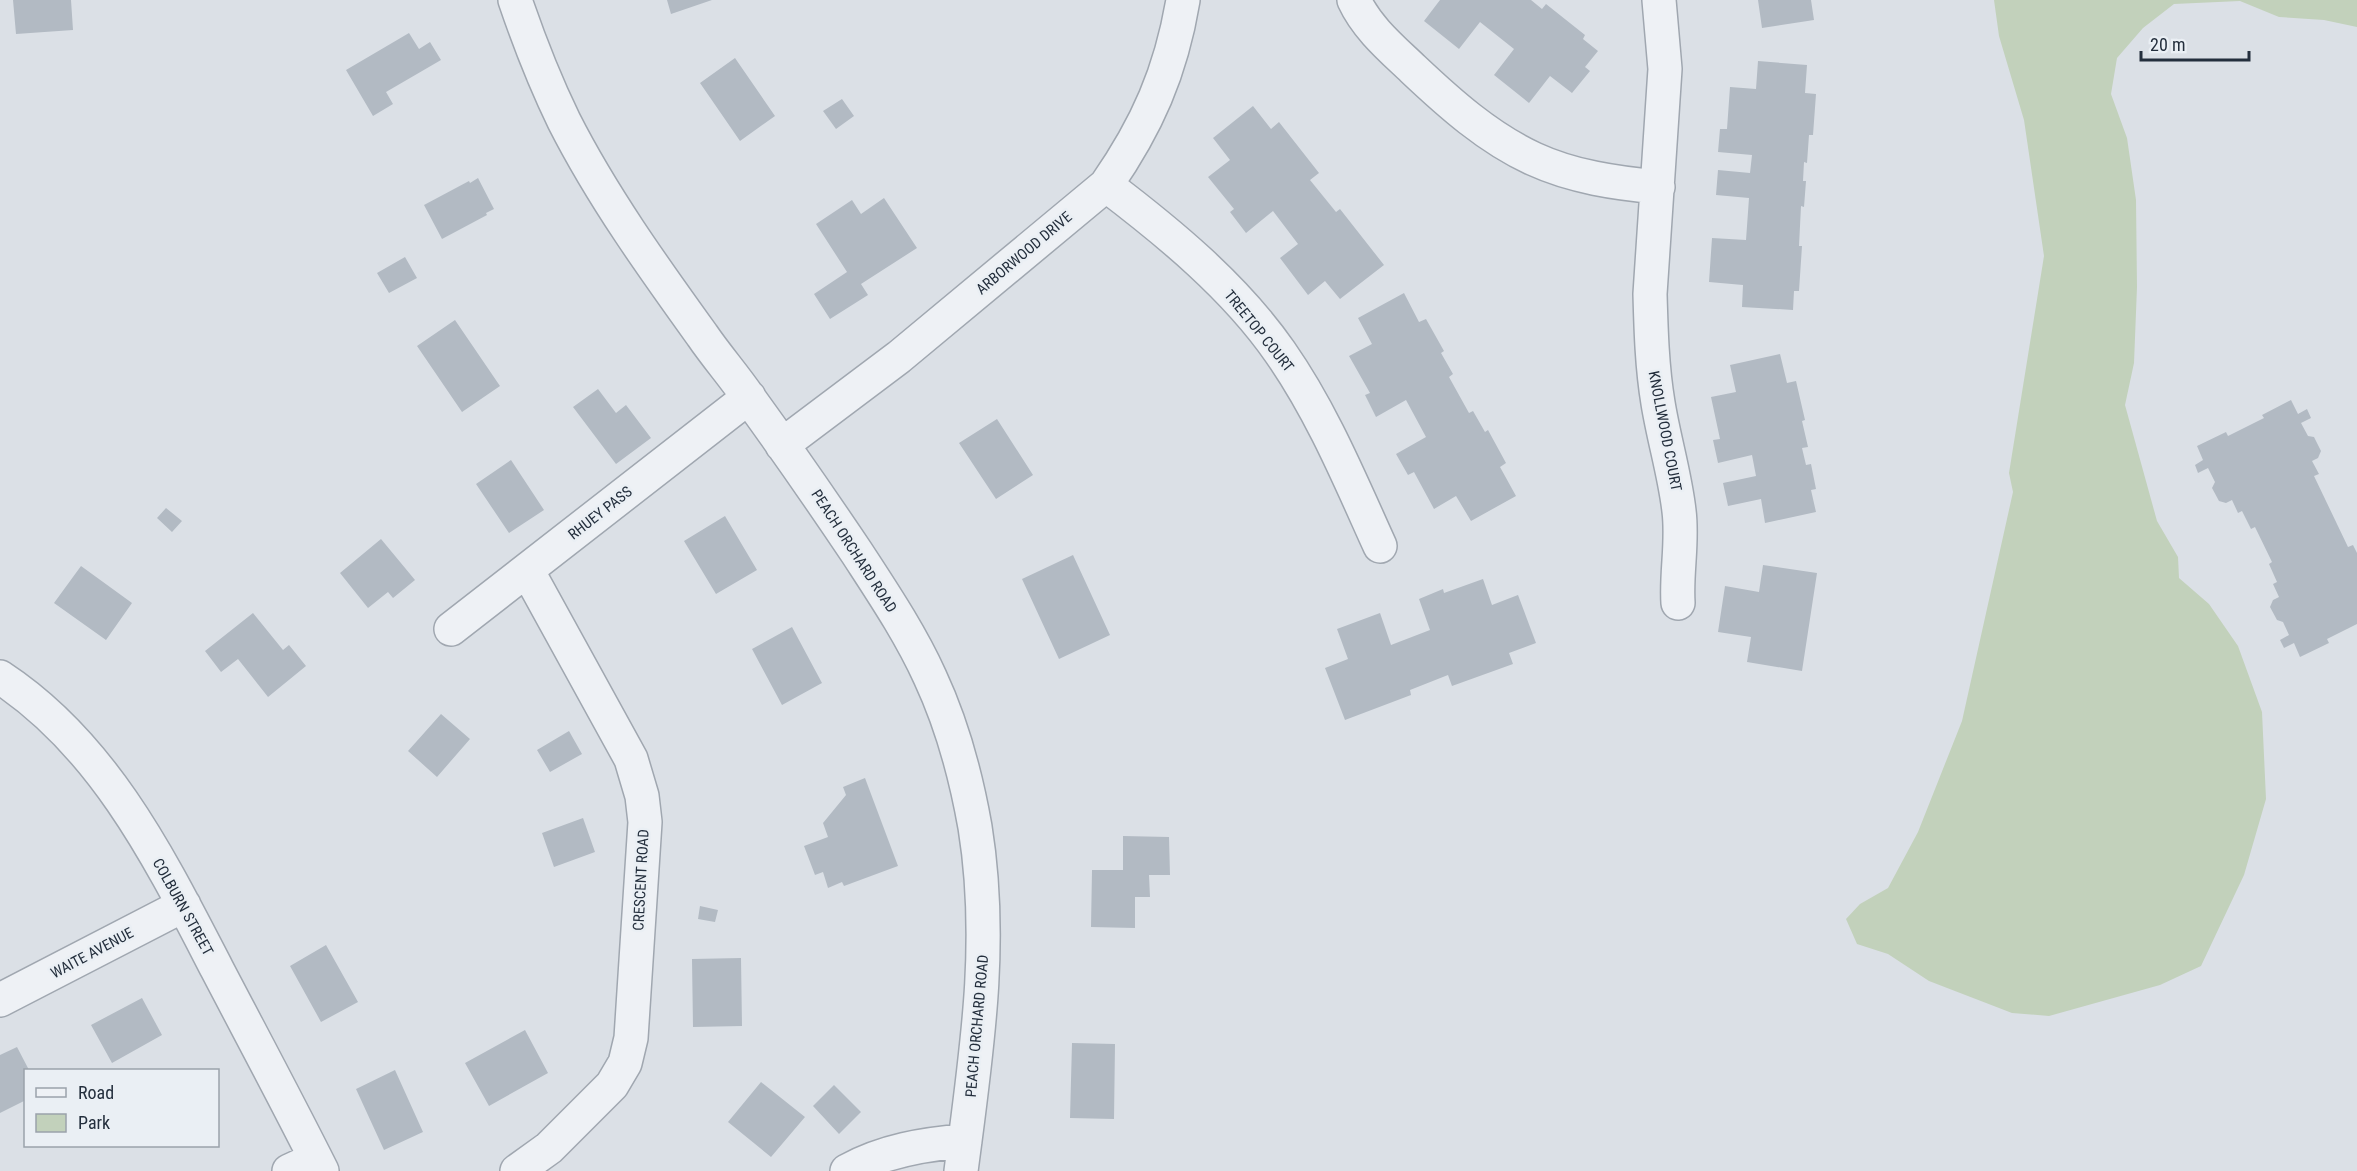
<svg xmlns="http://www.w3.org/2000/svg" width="2357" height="1171" viewBox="0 0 2357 1171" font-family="'Roboto Condensed',sans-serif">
<rect width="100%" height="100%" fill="#dbe0e6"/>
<!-- green -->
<path fill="#c2d1bb" d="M1994,0H2357V27L2324,20L2279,17L2240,1L2174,4L2143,28L2117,58L2111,94L2127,138L2136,200L2137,287L2134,363L2125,405L2157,521L2178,557L2179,578L2209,604L2238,646L2262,712L2266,799L2244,875L2201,966L2160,985L2049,1016L2012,1013L1929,981L1888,954L1857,944L1846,919L1860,904L1888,888L1918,832L1962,721L2013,492L2009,473L2044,256L2024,120L1999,36Z"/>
<!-- building -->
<path fill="#b2bac3" d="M13,0H71L73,30L16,34Z
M667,0H712L671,14Z
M1440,0H1531L1542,9L1546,4L1585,35L1583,39L1598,51L1585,67L1590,71L1572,93L1550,76L1529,103L1494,75L1514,49L1480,22L1459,49L1424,21Z
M1758,0H1811L1814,20L1762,28Z
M409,33L419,49L430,42L441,60L386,92L393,104L373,116L346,70Z
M735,58L775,116L740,141L700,83Z
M1758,61L1807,65L1805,93L1816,94L1813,135H1809L1807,163L1804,162L1803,181H1806L1804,207L1801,206L1799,246H1802L1799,291H1794L1793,310L1742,307L1743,285L1709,282L1712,238L1746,240L1749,198L1716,195L1718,170L1750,173L1752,155L1718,152L1720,129H1727L1730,87L1756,89Z
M842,99L854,116L836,129L823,111Z
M1253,106L1271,129L1279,122L1319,173L1310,180L1336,212L1340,209L1384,265L1340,299L1325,281L1308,295L1280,258L1298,244L1273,211L1246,233L1230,212L1234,209L1208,177L1230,160L1213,138Z
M478,178L494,209L486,213L487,215L442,239L424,205L469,181L470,183Z
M884,198L917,248L861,284L868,295L830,319L814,294L847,272L816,224L852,200L861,214Z
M405,257L417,278L389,293L377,273Z
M1404,293L1419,322L1426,319L1444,351L1441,353L1453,374L1449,377L1469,413L1473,411L1485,432L1488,430L1506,463L1500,467L1516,496L1471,521L1456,496L1434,509L1414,472L1408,475L1396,454L1426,437L1406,400L1376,417L1365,395L1370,393L1349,356L1372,344L1358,318Z
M455,320L500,386L462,412L417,346Z
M1780,354L1787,383L1796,381L1805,420L1802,421L1808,447L1802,448L1806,465L1811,464L1816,489L1811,490L1816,512L1765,523L1761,499L1728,506L1723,483L1756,476L1752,455L1718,463L1713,440L1720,439L1711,397L1736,392L1730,365Z
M598,389L616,413L626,405L651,438L616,464L573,407Z
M2291,400L2298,414L2307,409L2311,418L2301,423L2308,436L2314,437L2321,451L2318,458L2312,461L2319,474L2314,476L2348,547L2353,545L2357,553V624L2327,639L2329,643L2300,657L2294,643L2284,648L2280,640L2289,635L2283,622L2277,620L2270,607L2273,600L2279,597L2273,584L2277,582L2269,564L2272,562L2255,527L2251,529L2242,511L2238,513L2232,500L2226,503L2219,501L2212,488L2215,482L2208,468L2198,473L2195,465L2203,460L2197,446L2226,432L2228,436L2264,418L2262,415Z
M997,419L1033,475L996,499L959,443Z
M511,460L544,510L509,533L476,484Z
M166,508L182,521L172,532L157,518Z
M725,516L757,570L716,594L684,541Z
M381,539L415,580L393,598L388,592L368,608L340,573Z
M1073,555L1110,635L1059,659L1022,579Z
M1763,565L1817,573L1802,671L1747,662L1751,637L1718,632L1725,586L1759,592Z
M81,566L132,603L106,640L54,603Z
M1483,579L1492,605L1518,595L1536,643L1509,653L1513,664L1452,686L1448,675L1410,690L1411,695L1345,720L1325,668L1348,659L1337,629L1380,613L1391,645L1430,630L1419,599L1443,589L1444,593Z
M253,613L283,650L289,645L306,666L268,697L238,659L221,672L205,651Z
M792,627L822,683L782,705L752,649Z
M441,714L470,739L437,777L408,751Z
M569,731L582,754L550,772L537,750Z
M865,778L898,866L844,886L842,882L828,888L823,872L815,875L804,846L828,837L823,823L846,795L843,787Z
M583,818L595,852L554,867L542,833Z
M1123,836L1169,837L1170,875H1149L1150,897H1135V928L1091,927L1092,870H1123Z
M700,906L718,910L715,922L698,919Z
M326,945L358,1002L321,1022L290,966Z
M741,958L742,1026L693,1027L692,959Z
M142,998L162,1035L112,1063L91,1025Z
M525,1030L548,1073L489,1106L465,1063Z
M1072,1043L1115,1044L1114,1119L1070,1118Z
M17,1047L29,1070H26V1100L0,1113V1055Z
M395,1070L423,1132L384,1150L356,1089Z
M761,1082L805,1117L771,1157L728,1122Z
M834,1085L861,1112L839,1134L813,1106Z"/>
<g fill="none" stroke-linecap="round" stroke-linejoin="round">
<!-- minor casing -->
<g stroke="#a0a7b0" stroke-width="36">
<path id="minor" d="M515,0C529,41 545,82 564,121C602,196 653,267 702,335C717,357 734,376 749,398C786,449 822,501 857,553C883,593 910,633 930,677C952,724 966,776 975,827C994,944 976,1055 961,1171
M1354,0C1367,28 1391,48 1413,69C1449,103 1488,138 1534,159C1573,177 1616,183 1658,187
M1659,0L1665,69L1650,294C1651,330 1652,367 1658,403C1664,440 1675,475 1679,511C1683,542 1676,572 1678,603
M1106,185C1168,232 1235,287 1280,352C1322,412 1350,480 1380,546
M782,445L899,357L1106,185C1147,126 1171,72 1183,0
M451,629L749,397
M0,677C105,746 161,861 217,969C252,1036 288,1103 322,1171
M0,1000L184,905
M289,1171L315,1159
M517,1171L549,1148L612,1085L625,1063L631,1038L645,822L642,796L631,759L527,570
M847,1171C883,1151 924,1144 965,1141"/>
</g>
<!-- minor -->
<use href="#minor" stroke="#eef1f5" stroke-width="33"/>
</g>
<g text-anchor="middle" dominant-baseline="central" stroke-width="5" stroke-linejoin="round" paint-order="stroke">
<!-- street labels -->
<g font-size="15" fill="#242f3d" stroke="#eaeff4">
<text transform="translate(1024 253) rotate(-40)">ARBORWOOD DRIVE</text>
<text transform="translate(1259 331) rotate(51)">TREETOP COURT</text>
<text transform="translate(1665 431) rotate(79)">KNOLLWOOD COURT</text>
<text transform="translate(600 513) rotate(-38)">RHUEY PASS</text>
<text transform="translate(854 551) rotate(57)">PEACH ORCHARD ROAD</text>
<text transform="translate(641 880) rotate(-87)">CRESCENT ROAD</text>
<text transform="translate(183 907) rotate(61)">COLBURN STREET</text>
<text transform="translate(92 953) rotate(-28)">WAITE AVENUE</text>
<text transform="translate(977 1026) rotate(-85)">PEACH ORCHARD ROAD</text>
</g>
</g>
<!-- legend -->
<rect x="24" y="1069" width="195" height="78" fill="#eaeff4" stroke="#9ba2ab" stroke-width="1.5"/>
<rect x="36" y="1088" width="30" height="9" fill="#eef1f5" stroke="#9ba2ab" stroke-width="1.5"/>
<text x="78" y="1099" font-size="18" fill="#242f3d">Road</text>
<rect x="36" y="1114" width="30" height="18" fill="#c2d1bb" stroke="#9ba2ab" stroke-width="1.5"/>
<text x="78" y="1129" font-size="18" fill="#242f3d">Park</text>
<!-- scale -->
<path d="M2141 51v9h108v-9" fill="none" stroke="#242f3d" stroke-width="3"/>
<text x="2150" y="51" font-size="18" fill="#242f3d" stroke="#eaeff4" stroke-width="4.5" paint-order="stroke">20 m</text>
</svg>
